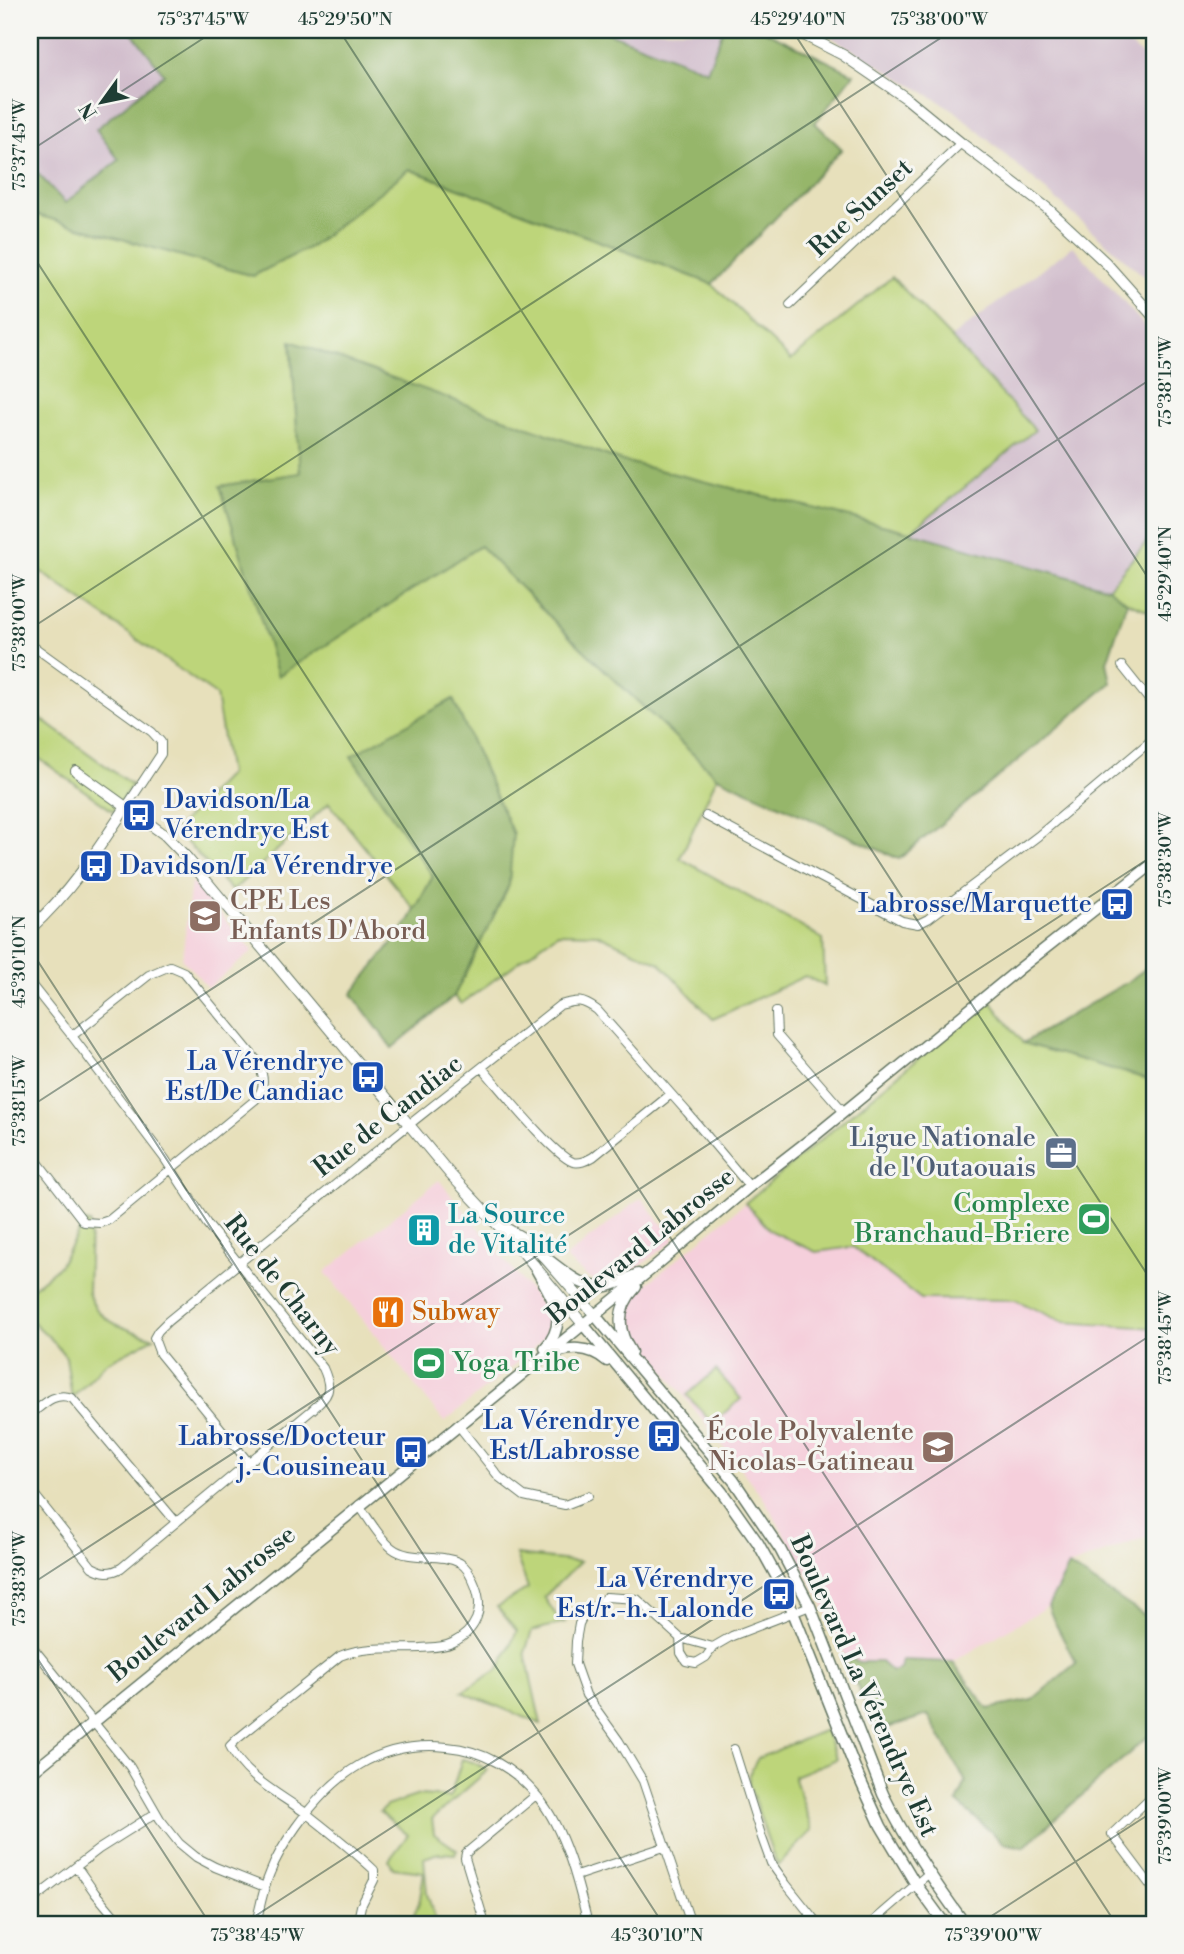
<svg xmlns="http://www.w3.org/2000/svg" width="1184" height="1954" viewBox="0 0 1184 1954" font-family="'Libre Bodoni',serif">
<rect width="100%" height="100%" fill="#f6f6f2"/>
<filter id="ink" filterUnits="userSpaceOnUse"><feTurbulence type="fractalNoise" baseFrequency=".0143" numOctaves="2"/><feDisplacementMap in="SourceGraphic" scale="14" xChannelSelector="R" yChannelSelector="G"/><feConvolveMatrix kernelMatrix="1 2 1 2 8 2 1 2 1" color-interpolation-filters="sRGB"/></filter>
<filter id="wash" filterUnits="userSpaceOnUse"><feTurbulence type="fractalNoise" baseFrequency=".00686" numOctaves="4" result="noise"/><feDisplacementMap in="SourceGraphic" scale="28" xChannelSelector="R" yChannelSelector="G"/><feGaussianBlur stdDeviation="1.57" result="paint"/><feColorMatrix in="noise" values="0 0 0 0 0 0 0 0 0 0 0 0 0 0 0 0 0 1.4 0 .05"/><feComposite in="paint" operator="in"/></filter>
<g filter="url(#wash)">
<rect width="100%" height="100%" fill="#e7e0bb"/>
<!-- built -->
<path fill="#f5cfdb" d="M191,881L253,951L208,988L192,969L182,960Z
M439,1180L551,1316L547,1335L526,1355L444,1422L325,1272Z
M641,1198L675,1240L617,1283L590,1279L565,1258Z
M745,1203L771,1231L816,1252L853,1247L921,1299L1016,1300L1063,1322L1154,1328V1534L1069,1566L1048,1606L953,1662L903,1660L900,1669L892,1672L881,1662H860L845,1657L821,1599L764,1499L643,1343L629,1320L628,1309L631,1297Z"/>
<!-- industrial -->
<path fill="#d1bdcc" d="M30,30H130L164,74L97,129L119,160L65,203L30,165Z
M601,30H723L707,71Z
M819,30H1112L1154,65V285L954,110Z
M1073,246L1154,336V533L1108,588L910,532L1035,430L951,338Z"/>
<!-- green -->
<path fill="#bdd57a" stroke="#6e8957" stroke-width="2" d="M408,169L712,284L791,360L892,277L951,338L1035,430L910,532L622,461L291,342L300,473L221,486L278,676L480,546L568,635L717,777L680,858L823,939L825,986L805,976L713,1019L660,963L597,934L558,933L461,1004L454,996L509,885L351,756L433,876L415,910L329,803L232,891L175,830L229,774L216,695L30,564V213L253,276L312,246Z
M1154,533V613L1127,602L1108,588Z
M30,711L132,785L113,811L30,752Z
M989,999L1023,1043L1154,1081V1328L1063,1322L1016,1300L921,1299L853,1247L816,1252L771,1231L745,1203Z
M84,1222L90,1223L88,1292C96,1323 128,1329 154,1338L106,1363L72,1398L66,1357L53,1341L30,1319V1290L59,1266Z
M716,1370L741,1399L712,1423L687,1395Z
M516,1555L580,1562L544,1597L558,1618L565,1622L532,1631L525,1652L541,1724L462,1692L499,1669L517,1631L497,1607L528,1588Z
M825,1730L837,1759L794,1776L812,1830L778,1866L771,1850L749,1784V1774L758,1758Z
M462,1759L473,1762L488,1770L432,1819L434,1834L457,1850L455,1854L439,1853L424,1858L427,1894L437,1924H411L420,1899L424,1872L393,1868L389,1860L408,1835L380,1812L386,1806L419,1795L450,1797Z"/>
<!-- forest -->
<path fill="#96b66a" stroke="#5a7a4f" stroke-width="2" d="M130,30H601L707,71L723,30H763L854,74L815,123L842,149L712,284L409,169L312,246L253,276L30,213V165L65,203L119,160L96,129L164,74Z
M291,341L622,461L910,532L1108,588L1127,602L1107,662L1111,683L899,859L717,777L568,635L480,546L278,676L220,486L300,473Z
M453,699L513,834L509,885L454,996L392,1048L352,994L409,921L433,876L351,756Z
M1154,962V1081L1023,1043L1129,981Z
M1069,1566L1144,1615L1154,1610V1731L1024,1847L1004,1843L957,1802L966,1782L928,1715L877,1731L845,1657L860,1662H881L892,1672L900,1669L902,1660L953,1662L988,1709L1032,1700L1076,1663L1054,1621L1048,1606Z"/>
</g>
<g filter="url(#ink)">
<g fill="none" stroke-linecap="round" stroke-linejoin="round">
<!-- minor casing -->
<g stroke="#657663" stroke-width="10">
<path id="minor" d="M790,305L961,143
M30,644L152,732L161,742V754L126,807
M1122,666L1154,706
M706,816L902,921L918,924L928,919L1038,836L1154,738
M30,983L72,1036L165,1159L207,1224L323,1368C333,1390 329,1395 312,1410L121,1568C110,1574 103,1573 92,1567L30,1489
M776,1012L777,1035L844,1112
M482,1068C499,1087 553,1155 573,1162C580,1164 587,1160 593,1157L671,1094
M30,1152L84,1222L100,1223L109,1220L255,1100C266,1088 264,1076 258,1062L184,972L170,966L149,975L72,1036
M30,1415C43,1405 54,1391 72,1398L176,1522
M458,1425L499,1477L524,1496L565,1505L588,1496
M249,1463L160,1354L154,1338L158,1331L168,1321L401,1131L560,1005C578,1000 582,999 597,1010L687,1112L750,1187
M680,1638L681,1653L686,1661L696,1663L706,1657L713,1647
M30,1644L130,1767L160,1819L179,1843L196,1857L215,1867L265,1887
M734,1749L762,1838L771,1863L786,1884L818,1924
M1154,1794L1112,1834L1154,1890
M77,1867L95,1893L121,1924
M576,1876L664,1847
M30,1902L99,1849L156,1813
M256,1924C260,1907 263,1889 270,1873C276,1857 286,1841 296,1827C334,1774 379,1740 447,1747C483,1750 515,1769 538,1797C565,1830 578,1883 588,1924
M357,1924L361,1906L374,1880V1870C353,1850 330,1832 307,1814C280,1794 245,1778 230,1746L237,1739L340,1656C364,1646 394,1649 420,1648C431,1647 442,1648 452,1643C476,1631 485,1610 475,1585C472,1577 467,1567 460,1563C439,1552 410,1562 392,1548C380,1539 368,1518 359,1505
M485,1924L465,1858L466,1853L536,1795
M691,1924L643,1781L619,1741L586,1695L575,1664L576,1641L579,1624L583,1616L606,1597L637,1599L680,1638L713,1647L732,1636L810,1606
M870,1924L928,1874"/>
</g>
<!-- tertiary casing -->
<g stroke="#657663" stroke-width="12">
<path id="tertiary" d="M794,30L843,55L906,98L961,143L1047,208L1106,263L1154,317
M76,771L165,835L188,859L450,1174L522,1251L582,1323
M30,929C69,894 97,851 126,807
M504,1227L523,1238L543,1256L594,1314"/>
</g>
<!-- secondary casing -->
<g stroke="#657663" stroke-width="13">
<path id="secondary" d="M543,1256C562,1269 582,1291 607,1286C618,1284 628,1278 638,1274
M534,1265C549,1294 572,1319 545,1348
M594,1314L734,1481L780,1549L810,1606L883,1794C906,1841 934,1882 965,1924
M582,1323L722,1492L758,1543L785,1592L857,1773L881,1826L915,1883L945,1924
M631,1352C616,1329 617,1307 636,1287
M548,1357C567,1345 590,1346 607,1361
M30,1774L654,1267L755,1182L817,1134L1019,969L1154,863"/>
</g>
<!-- minor -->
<use href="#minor" stroke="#fff" stroke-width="8"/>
<!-- tertiary -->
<use href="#tertiary" stroke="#fff" stroke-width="10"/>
<!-- secondary -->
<use href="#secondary" stroke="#fff" stroke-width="10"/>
<!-- rail -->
<path stroke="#1f3d34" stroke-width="2.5" stroke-dasharray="10 5" stroke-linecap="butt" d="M1141,30L1154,41"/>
</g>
</g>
<!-- ticks -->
<path fill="none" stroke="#1f3d34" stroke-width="2" stroke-opacity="0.45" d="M339,30L1154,1285M792,30L1154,587M30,151L216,30M30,251L1116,1924M30,629L953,30M30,949L663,1924M30,1107L1154,377M30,1585L1154,855M30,1647L210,1924M243,1924L1154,1333M979,1924L1154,1811"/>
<!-- icons -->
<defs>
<g id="bus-square" transform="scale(1.75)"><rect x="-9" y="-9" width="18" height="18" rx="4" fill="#1a4fb4" stroke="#f6f6f2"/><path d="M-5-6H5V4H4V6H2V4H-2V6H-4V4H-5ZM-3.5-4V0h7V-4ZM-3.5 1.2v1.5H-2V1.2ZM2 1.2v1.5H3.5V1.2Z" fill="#fff"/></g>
<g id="school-square" transform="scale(1.75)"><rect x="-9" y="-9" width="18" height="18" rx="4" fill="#8d6e63" stroke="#f6f6f2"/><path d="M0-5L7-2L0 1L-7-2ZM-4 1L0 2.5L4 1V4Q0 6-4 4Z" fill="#fff"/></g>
<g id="office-square" transform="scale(1.75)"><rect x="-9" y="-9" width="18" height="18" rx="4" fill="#5c6f8a" stroke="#f6f6f2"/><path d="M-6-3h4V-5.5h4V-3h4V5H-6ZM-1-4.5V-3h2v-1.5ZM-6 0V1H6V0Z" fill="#fff"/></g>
<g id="stadium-square" transform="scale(1.75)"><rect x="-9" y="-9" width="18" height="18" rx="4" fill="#2e9e5b" stroke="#f6f6f2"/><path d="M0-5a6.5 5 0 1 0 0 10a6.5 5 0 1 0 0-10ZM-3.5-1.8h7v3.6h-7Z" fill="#fff"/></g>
<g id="building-square" transform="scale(1.75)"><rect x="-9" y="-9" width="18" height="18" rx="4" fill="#0f9aa8" stroke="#f6f6f2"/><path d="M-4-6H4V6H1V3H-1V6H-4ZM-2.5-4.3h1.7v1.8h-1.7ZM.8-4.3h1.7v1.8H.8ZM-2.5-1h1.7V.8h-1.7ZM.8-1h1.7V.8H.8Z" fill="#fff"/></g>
<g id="restaurant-square" transform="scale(1.75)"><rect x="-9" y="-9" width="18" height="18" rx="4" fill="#e8710a" stroke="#f6f6f2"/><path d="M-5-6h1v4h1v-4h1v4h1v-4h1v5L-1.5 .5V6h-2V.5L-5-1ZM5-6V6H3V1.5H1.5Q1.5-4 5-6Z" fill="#fff"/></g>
</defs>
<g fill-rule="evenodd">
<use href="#bus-square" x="139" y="815"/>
<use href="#bus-square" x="96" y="866"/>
<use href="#bus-square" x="1117" y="904"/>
<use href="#school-square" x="205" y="916"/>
<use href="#bus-square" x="368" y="1077"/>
<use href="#office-square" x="1061" y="1153"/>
<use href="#stadium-square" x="1094" y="1219"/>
<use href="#building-square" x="424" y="1230"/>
<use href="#restaurant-square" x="388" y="1312"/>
<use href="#stadium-square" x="429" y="1363"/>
<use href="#bus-square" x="664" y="1436"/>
<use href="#school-square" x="938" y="1447"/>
<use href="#bus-square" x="411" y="1452"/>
<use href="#bus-square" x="779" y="1594"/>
</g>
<g text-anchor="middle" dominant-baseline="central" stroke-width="6" stroke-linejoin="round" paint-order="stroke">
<!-- street labels -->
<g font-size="26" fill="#1f3d34" stroke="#f6f6f2">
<text transform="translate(861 208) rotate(-43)">Rue Sunset</text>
<text transform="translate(388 1116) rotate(-38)">Rue de Candiac</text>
<text transform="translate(641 1246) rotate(-39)">Boulevard Labrosse</text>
<text transform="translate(282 1285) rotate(52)">Rue de Charny</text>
<text transform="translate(202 1604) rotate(-39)">Boulevard Labrosse</text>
<text transform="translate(864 1686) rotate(66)">Boulevard La Vérendrye Est</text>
</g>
<!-- transit labels -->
<g font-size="26" fill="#164399" stroke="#f6f6f2" text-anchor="end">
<text x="164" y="800" text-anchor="start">Davidson/La<tspan x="164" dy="30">Vérendrye Est</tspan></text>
<text x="120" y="866" text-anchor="start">Davidson/La Vérendrye</text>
<text x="1092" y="904">Labrosse/Marquette</text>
<text x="344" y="1062">La Vérendrye<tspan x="344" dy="30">Est/De Candiac</tspan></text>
<text x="640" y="1421">La Vérendrye<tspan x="640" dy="30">Est/Labrosse</tspan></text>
<text x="386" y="1437">Labrosse/Docteur<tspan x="386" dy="30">j.-Cousineau</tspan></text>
<text x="754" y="1579">La Vérendrye<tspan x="754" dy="30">Est/r.-h.-Lalonde</tspan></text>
</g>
<!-- education labels -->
<g font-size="26" fill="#785e54" stroke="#f6f6f2" text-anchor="start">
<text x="230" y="901">CPE Les<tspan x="230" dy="30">Enfants D'Abord</tspan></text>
<text x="914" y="1432" text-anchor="end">École Polyvalente<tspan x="914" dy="30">Nicolas-Gatineau</tspan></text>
</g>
<!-- service labels -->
<g font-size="26" fill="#4e5e75" stroke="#f6f6f2" text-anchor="end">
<text x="1036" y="1138">Ligue Nationale<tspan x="1036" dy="30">de l'Outaouais</tspan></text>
</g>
<!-- leisure labels -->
<g font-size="26" fill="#27864d" stroke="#f6f6f2" text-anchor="end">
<text x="1070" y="1204">Complexe<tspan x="1070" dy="30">Branchaud-Briere</tspan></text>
<text x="453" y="1363" text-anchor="start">Yoga Tribe</text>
</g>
<!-- culture labels -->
<g font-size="26" fill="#0d838f" stroke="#f6f6f2" text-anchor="start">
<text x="448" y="1215">La Source<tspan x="448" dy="30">de Vitalité</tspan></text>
</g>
<!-- food labels -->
<g font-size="26" fill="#c56008" stroke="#f6f6f2" text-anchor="start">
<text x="412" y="1312">Subway</text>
</g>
</g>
<!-- margin -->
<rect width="1184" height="1954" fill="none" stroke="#f6f6f2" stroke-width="77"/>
<!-- north arrow -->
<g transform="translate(102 102) rotate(237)" stroke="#f6f6f2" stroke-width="5" paint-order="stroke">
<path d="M0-5L12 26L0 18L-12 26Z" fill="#1f3d34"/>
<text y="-10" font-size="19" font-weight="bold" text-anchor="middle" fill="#1f3d34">N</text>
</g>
<rect x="38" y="38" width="1108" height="1878" fill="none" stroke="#1f3d34" stroke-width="2.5"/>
<g font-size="18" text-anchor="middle" fill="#1f3d34">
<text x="203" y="25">75°37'45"W</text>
<text x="345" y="25">45°29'50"N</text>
<text x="798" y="25">45°29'40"N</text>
<text x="939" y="25">75°38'00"W</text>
<text transform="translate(19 145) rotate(-90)" y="6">75°37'45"W</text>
<text transform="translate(1165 382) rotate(-90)" y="6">75°38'15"W</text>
<text transform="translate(1165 574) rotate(-90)" y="6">45°29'40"N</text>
<text transform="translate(19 623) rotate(-90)" y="6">75°38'00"W</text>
<text transform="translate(1165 860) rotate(-90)" y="6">75°38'30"W</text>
<text transform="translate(19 962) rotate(-90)" y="6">45°30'10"N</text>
<text transform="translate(19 1101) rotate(-90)" y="6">75°38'15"W</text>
<text transform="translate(1165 1338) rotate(-90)" y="6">75°38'45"W</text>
<text transform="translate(19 1579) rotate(-90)" y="6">75°38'30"W</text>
<text transform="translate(1165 1816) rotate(-90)" y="6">75°39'00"W</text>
<text x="257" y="1941">75°38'45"W</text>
<text x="657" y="1941">45°30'10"N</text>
<text x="993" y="1941">75°39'00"W</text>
</g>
</svg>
